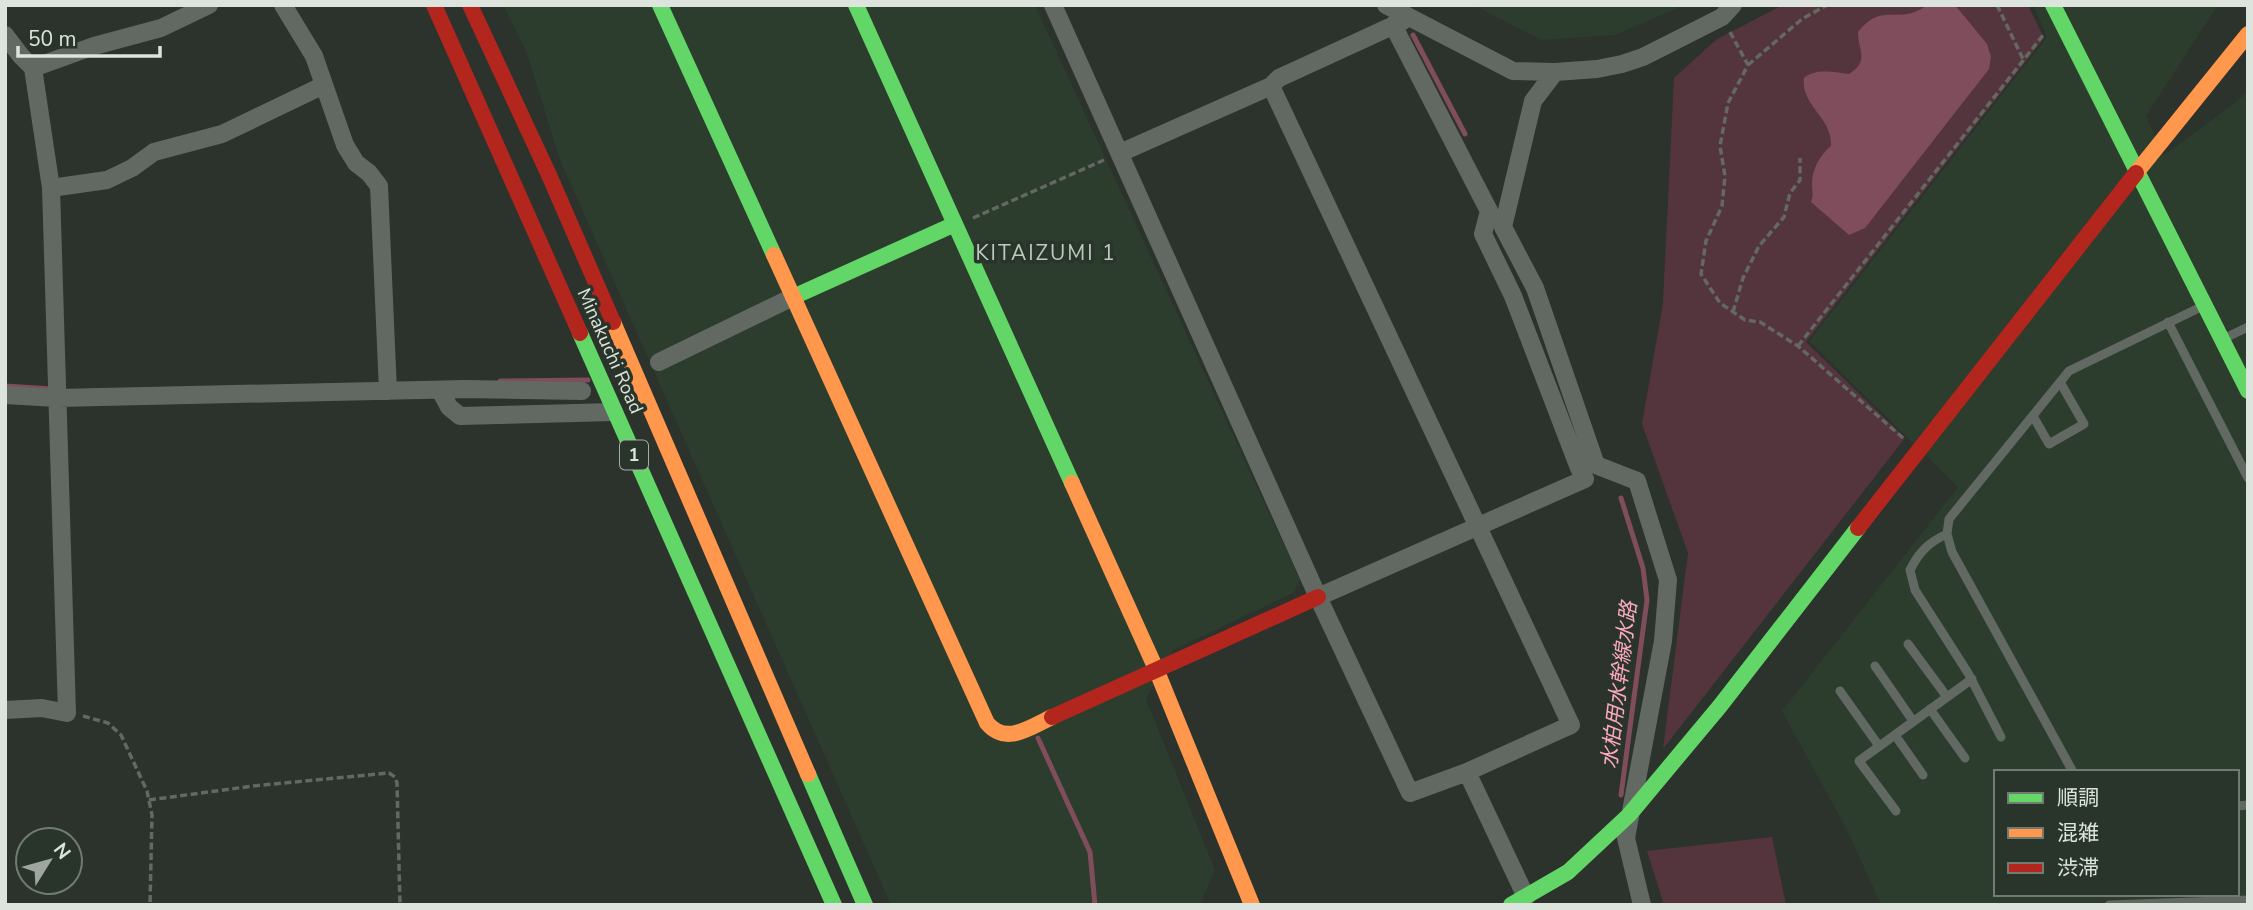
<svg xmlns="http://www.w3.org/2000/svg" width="2253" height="910" viewBox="0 0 2253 910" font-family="'Nunito Sans','Noto Sans JP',sans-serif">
<rect width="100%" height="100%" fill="#2c322c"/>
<!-- built -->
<path fill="#2c3c2d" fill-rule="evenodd" d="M503,5H1035L1300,580L1293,593L1173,650L1146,699L1215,870L1200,905H891L560,160L526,51Z
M1473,5H1684L1616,35L1542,40Z
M2033,5H2218L2146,116L2164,155L2231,106L2248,91V905H1881L1847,830L1782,711L1958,487L1809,341L2047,37ZM1996,772H2237V894H1996Z"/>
<!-- green -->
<path fill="#54353e" d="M1783,5H2028L2044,38L1806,342L1905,438L1663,749L1688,553L1642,424L1663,303L1674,78L1717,39Z
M1772,837L1786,905H1664L1647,851Z"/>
<!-- water -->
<path fill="#7f4d5c" d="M1927,5H1955L1987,44L1991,57L1989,69L1865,228L1849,235L1811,202C1814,194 1812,191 1812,184C1812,169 1820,155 1831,146C1833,118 1800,105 1804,78C1815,68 1835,72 1849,74C1870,61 1858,51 1858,32C1883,0 1899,27 1927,5Z"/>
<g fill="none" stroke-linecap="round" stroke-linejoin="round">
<!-- stream -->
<path stroke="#7f4d5c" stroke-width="5" d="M1413,35L1465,134
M500,381L588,380
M5,386L52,389
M1621,498L1643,568L1647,600L1621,795
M1038,738L1090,852L1095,905"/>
<!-- path -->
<path stroke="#636863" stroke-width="3.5" stroke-dasharray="7 3.5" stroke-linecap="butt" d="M1997,5L2023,59
M1730,32L1748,65L1728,103L1720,146L1725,176L1722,206L1706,241L1701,274L1720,303L1745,320L1760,322L1798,346L1903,438
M1748,65L1802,19L1827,5
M973,218L1104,160
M1733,312L1743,278L1759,246L1784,217L1790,193L1800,180V158
M1798,346L2044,34
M83,716L108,723L121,735L147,791L152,815L150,905
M149,800L253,786L389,773L395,777L397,783L400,905"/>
<!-- lane -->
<path stroke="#626963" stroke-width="9" d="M2168,322L2248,478
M2223,339L2248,327
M2033,416L2049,444L2084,424L2060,382
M1947,534C1929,542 1919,552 1910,570L1915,590L1968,673L2001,737
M1908,644L1947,697
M1875,666L1913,721
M1840,691L1879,746
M1930,709L1965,758
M1895,735L1923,775
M2073,772L1952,552L1947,534L1949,519L2069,371L2203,306
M2237,806L2248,805
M1896,811L1859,761L1972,679
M2109,905L2248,900"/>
<!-- street -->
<path stroke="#626963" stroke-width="18" d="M283,5L314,56L345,145L356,163L369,173L379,186L388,391
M1053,5L1318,597L1410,793L1467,772L1571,725L1271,86
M1386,5L1513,71L1555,72L1597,69L1622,64L1643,57L1722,17L1733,5
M5,35L21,56L33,68L51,188L67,713L42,708L5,710
M33,68L94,46L161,28L209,5
M1555,72L1533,101L1503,227L1535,288L1596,465L1637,481L1668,580L1663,641L1626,838L1642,905
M1120,153L1271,86L1279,78L1403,21
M51,188L107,180L132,168L154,152L222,134L324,85
M659,362L793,297
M440,390L449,407L460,416L614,412
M5,395L57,398L465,389L582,391
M1318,597L1585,479L1579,468L1513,296L1483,234L1489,211L1393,25
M1467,772L1526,897"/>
<!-- fast -->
<path stroke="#63d668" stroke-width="16" d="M660,5L774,255
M856,5L1072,483
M2053,5L2248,391
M793,297L955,224
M580,333L834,905
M808,774L865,905
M1511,905L1568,872L1629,815L1720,706L1858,528"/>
<!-- slow -->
<path stroke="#ff974d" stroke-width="16" d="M2136,173L2248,34
M774,255L987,723C1006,746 1030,727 1052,717
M613,322L808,774
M1072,483L1156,669L1252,905"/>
<!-- jam -->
<path stroke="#b3261e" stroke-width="16" d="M434,5L580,333
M470,5L549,175L613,322
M1858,528L2136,173
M1052,717L1318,597"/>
</g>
<g text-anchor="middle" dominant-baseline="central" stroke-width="7" stroke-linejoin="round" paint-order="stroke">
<!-- shield labels -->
<rect fill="#29352a" stroke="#a7b0a7" stroke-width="2" x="620" y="440.5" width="28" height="29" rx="5"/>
<g font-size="18" font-weight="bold" fill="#dde4dd">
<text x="634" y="455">1</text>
</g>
<!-- street labels -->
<g font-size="19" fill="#dde4dd" stroke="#29352a">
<text transform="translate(610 351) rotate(66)">Minakuchi Road</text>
</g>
<!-- neighbourhood labels -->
<g font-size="21" letter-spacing="2" fill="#bccbbd" stroke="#29352a">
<text x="1046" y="253">KITAIZUMI 1</text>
</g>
<!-- water labels -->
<g font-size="21" font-style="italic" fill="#fea7c1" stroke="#29352a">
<text transform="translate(1619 685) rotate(-83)">水柏用水幹線水路</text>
</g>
</g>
<!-- border -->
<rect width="2253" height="910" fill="none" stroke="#dde4dd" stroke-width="14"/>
<!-- legend -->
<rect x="1994" y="770" width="245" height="126" fill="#29352a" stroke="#717b72" stroke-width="2"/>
<rect x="2008" y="793" width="35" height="10" fill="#63d668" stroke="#717b72" stroke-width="2"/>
<text x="2057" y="805" font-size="21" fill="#dde4dd">順調</text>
<rect x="2008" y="828" width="35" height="10" fill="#ff974d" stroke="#717b72" stroke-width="2"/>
<text x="2057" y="840" font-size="21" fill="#dde4dd">混雑</text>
<rect x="2008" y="863" width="35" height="10" fill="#b3261e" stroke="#717b72" stroke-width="2"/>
<text x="2057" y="875" font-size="21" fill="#dde4dd">渋滞</text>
<!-- north arrow -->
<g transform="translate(49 861) rotate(53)"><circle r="33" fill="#29352a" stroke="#717b72" stroke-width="2"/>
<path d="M0-5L12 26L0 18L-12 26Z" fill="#9fa69f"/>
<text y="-10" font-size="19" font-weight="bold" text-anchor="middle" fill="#dde4dd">N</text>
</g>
<!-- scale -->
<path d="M18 46v10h142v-10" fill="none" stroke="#dde4dd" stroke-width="3.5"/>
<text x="28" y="46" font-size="21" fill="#dde4dd" stroke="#29352a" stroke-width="5" paint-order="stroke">50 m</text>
</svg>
